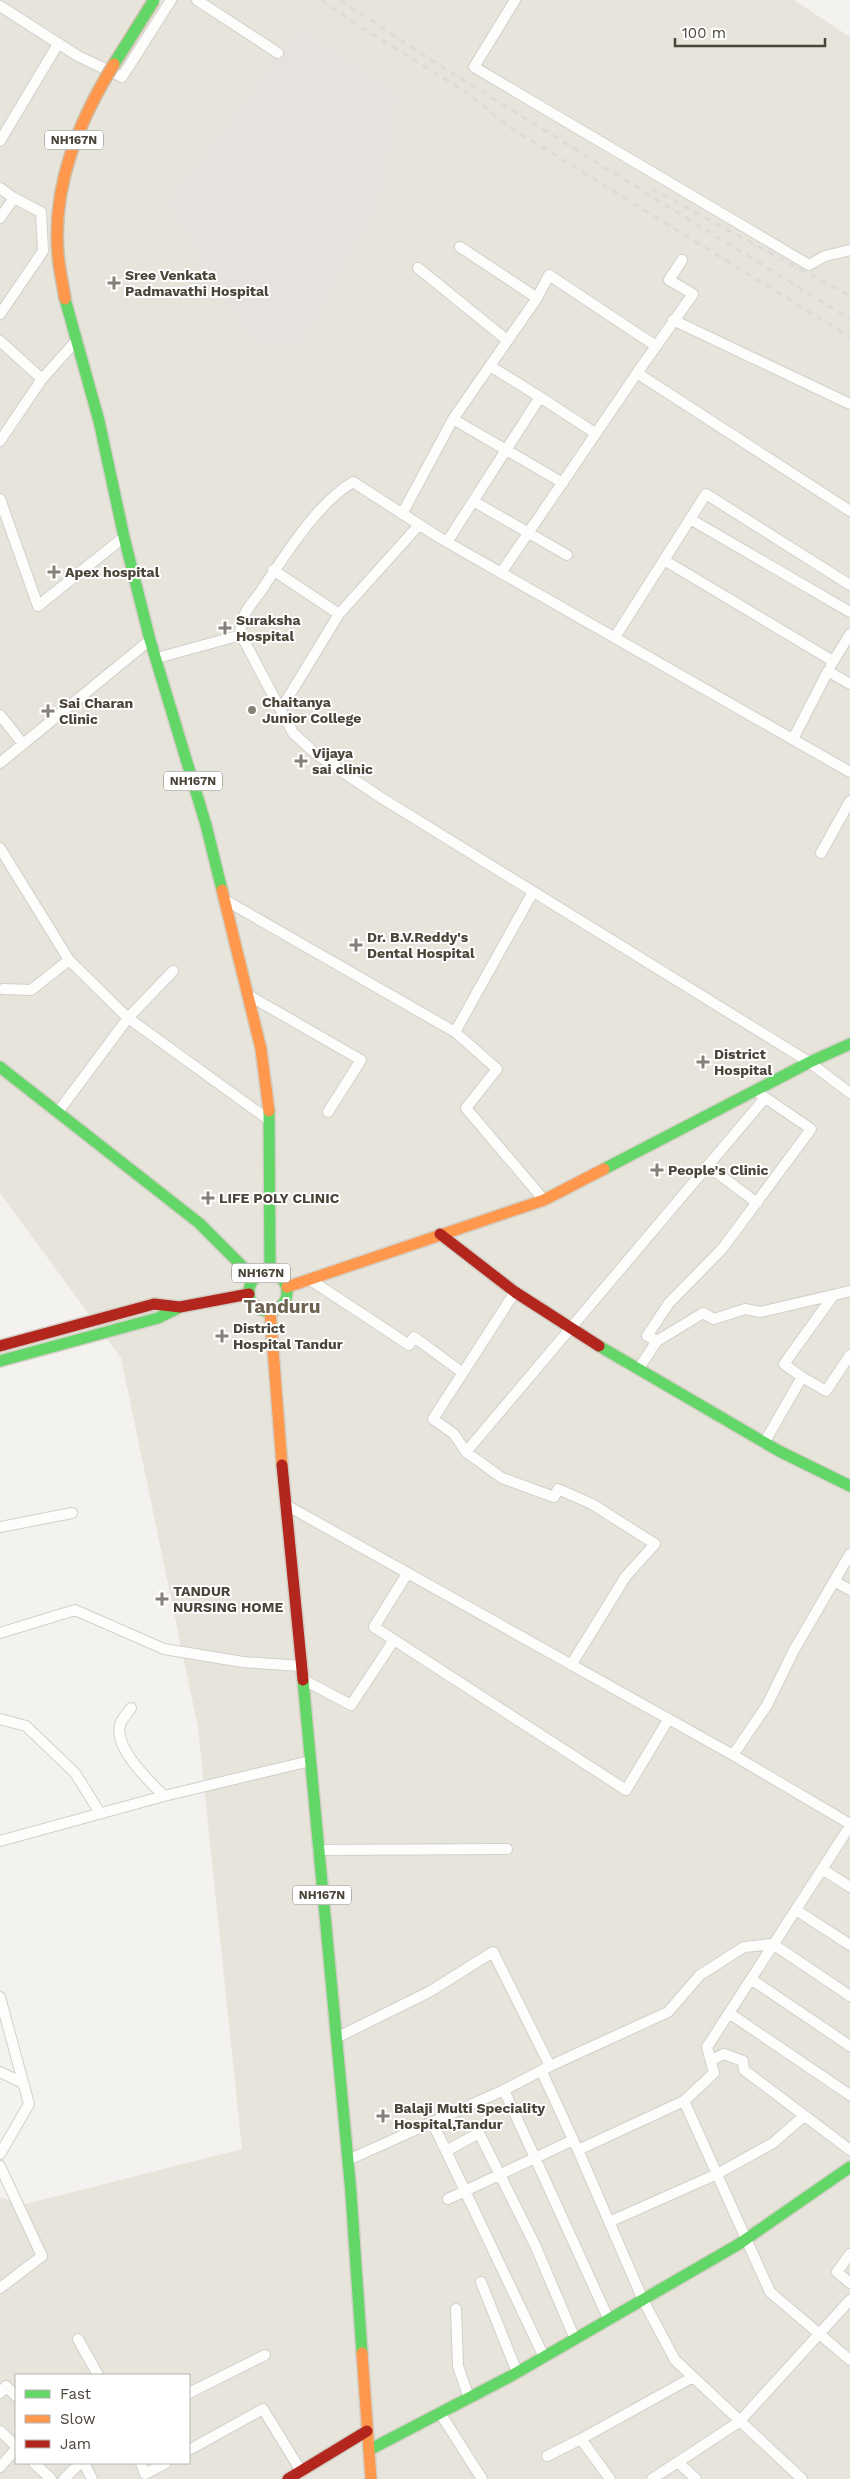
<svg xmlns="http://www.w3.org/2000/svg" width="850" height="2479" viewBox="0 0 850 2479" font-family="'Work Sans',sans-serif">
<rect width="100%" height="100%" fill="#f4f2ee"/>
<!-- residential -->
<path fill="#e7e4dc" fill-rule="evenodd" d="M0,0H794L850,37V2479H0V2197L22,2205L242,2149L198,1728L121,1358L0,1193ZM16,2375H189V2463H16Z"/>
<!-- industrial -->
<path fill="#e6e2de" d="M300,26L402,93L381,205L300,352L253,346L164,203Z"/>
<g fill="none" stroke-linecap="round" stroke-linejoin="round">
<!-- street casing -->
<g stroke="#d2d0cb" stroke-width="12">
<path id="street" d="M197,0L278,53
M515,0L474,67L809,265L825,256L850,250
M0,6L78,56L122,77L171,0
M0,141L58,44
M0,188L14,198
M0,218L14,198L41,212L43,251L0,314
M460,247L537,298
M418,268L507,340
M673,320L850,404
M0,341L42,379
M490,366L540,397
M637,373L693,294L669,280L682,260
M453,419L563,483
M0,441L42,379L76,341
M0,499L38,606L124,537
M473,501L567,555
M402,514L453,419L537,298L549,275L656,346
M690,519L850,612
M447,542L540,397L595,433
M664,560L706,494L850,585
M273,570L339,614L419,525
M501,573L637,373L850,511
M615,637L664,560L833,661
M157,658L241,635
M831,665L850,634
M281,709L339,614
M0,715L23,744
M793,739L828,671L850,684
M0,763L150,640
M850,772L440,538L353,482C317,503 284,557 261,591C254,601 244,611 241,624C240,627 241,632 241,635L293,733L316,754L380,797L809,1062L850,1093
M0,848L69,960L128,1018L58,1112
M821,853L850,801
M225,900L455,1032L533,892
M173,971L128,1018L269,1120
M3,989L31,990L69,960
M248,995L361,1060L328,1112
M455,1032L497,1069L466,1108L544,1200
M708,1166L757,1203
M309,1279L409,1345L414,1337L463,1373
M515,1292L433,1419L454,1434L466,1452L765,1098
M657,1341L647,1336L669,1303L722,1249L811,1129L760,1094
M639,1368L657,1341L703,1313L714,1319L745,1309L760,1312L850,1291
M802,1377L784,1364L833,1296
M764,1443L802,1377L826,1391L850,1355
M466,1452L502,1478L554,1497L558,1489L592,1504L655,1544L626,1576L571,1665
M286,1505L733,1755L767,1705L794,1650L850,1554
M0,1527L72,1513
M407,1574L374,1627L626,1790L668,1720
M834,1581L850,1590
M0,1633L75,1610L164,1649L243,1662L301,1666
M302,1679L351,1705L394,1640
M131,1708C128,1713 121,1719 120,1725C114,1748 149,1781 164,1796
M0,1719L26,1726L75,1773L100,1813
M733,1755L850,1824
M850,1826L707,2047L714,2073L684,2101L770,2292L850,2360
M0,1841L164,1796L310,1761
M318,1850L507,1849
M822,1869L850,1887
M796,1910L850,1945
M751,1979L850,2046
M0,1997L29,2104L0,2154
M729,2013L850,2095
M336,2038L429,1992L493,1952L550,2066L668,2012L700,1975L744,1947L773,1944L850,1996
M711,2060L724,2054L743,2061L744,2070L850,2150
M550,2066L504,2090L609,2320
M0,2072L23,2083
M542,2072L576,2146
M684,2101L578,2150L643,2300L675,2360L802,2479
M432,2122L446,2151L479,2133L535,2245L575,2339
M446,2151L544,2357
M348,2160L504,2090
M0,2166L42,2256L0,2288
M448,2199L573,2140
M609,2222L717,2174L773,2143L804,2116
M850,2254L837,2272L850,2283
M481,2282L517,2372
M456,2309L458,2366L469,2398
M78,2339L98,2375
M0,2393L6,2386L16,2396
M189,2393L265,2355
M440,2413L482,2479
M0,2431L16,2446
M189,2450L263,2409L301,2471
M547,2456L581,2439
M678,2462L696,2479
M34,2463L51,2479
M84,2463L92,2479
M141,2463L145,2474L166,2463
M0,2467L16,2449
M64,2479L80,2463
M610,2479L581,2439L693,2377
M652,2479L739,2422L850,2300"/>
</g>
<!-- fast casing -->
<g stroke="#d3cfc5" stroke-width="14">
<path id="fast" d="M65,299L99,421L124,537L150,640L206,825L222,890
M0,1067L199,1223L254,1278
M269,1111L270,1272
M604,1169L810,1062L850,1044
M249 1292a19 19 0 1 1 38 0a19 19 0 1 1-38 0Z
M599,1346L779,1451L850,1486
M0,1361L158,1318L180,1307
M303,1680L351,2193L362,2353
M369,2450L511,2376L739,2244L850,2167"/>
</g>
<!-- slow casing -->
<g stroke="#d3cfc5" stroke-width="14">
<path id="slow" d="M222,890L261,1049L269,1111
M287,1287L544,1200L604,1169
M270,1311L282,1465
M362,2353L371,2479"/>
</g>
<!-- jam casing -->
<g stroke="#d3cfc5" stroke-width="14">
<path id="jam" d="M440,1234L515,1292L599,1346
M0,1346L154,1304L180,1307L249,1294
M282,1465L303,1680
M288,2479L367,2431"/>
</g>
<!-- street -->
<use href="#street" stroke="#fdfdfc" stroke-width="10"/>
<!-- fast -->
<use href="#fast" stroke="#63d668" stroke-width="11"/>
<!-- slow -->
<use href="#slow" stroke="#ff974d" stroke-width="11"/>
<!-- jam -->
<use href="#jam" stroke="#b3261e" stroke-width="11"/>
<!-- rail -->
<path stroke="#dbdbda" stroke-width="3" stroke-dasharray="6 6" stroke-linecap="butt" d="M322,0L356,24L466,92L508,126L850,337
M340,0L439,65L850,319
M652,189L850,296"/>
<!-- fast-bridge casing -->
<g stroke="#ccbfa9" stroke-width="14" stroke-linecap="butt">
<path id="fast-bridge" d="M114,64L154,0"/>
</g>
<!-- slow-bridge casing -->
<g stroke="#ccbfa9" stroke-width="14" stroke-linecap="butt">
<path id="slow-bridge" d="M65,299C63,284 59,269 58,254C52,185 79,121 114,64"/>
</g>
<!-- fast-bridge -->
<use href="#fast-bridge" stroke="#63d668" stroke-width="11"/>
<!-- slow-bridge -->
<use href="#slow-bridge" stroke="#ff974d" stroke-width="11"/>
</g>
<!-- markers -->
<g fill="#868178" stroke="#fff" stroke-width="2">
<path d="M111.5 275.5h5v5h5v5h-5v5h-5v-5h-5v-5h5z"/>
<path d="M51.5 564.5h5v5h5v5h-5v5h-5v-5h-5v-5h5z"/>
<path d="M222.5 620.5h5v5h5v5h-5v5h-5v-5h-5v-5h5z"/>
<circle cx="252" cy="710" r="5"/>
<path d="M45.5 703.5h5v5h5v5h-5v5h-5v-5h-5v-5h5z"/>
<path d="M298.5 753.5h5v5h5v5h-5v5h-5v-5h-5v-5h5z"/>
<path d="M353.5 937.5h5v5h5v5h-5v5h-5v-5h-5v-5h5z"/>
<path d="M700.5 1054.5h5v5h5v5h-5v5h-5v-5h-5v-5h5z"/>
<path d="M654.5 1162.5h5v5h5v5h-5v5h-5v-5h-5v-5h5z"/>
<path d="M205.5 1190.5h5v5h5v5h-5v5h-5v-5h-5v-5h5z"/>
<path d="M219.5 1328.5h5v5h5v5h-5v5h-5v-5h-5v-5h5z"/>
<path d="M159.5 1591.5h5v5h5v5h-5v5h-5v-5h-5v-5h5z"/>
<path d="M380.5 2108.5h5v5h5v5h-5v5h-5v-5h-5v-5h5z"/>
</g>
<g text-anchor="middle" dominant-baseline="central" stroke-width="4" stroke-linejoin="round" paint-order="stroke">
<!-- shield labels -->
<g fill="#fff" stroke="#817c74" stroke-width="1">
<rect x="45" y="130.5" width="58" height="19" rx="4"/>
<rect x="164" y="771.5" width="58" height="19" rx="4"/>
<rect x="232" y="1263.5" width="58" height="19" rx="4"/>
<rect x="293" y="1885.5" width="58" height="19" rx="4"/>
</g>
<g font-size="12" font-weight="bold" fill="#4b4439">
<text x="74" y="140">NH167N</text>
<text x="193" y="781">NH167N</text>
<text x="261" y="1273">NH167N</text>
<text x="322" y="1895">NH167N</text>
</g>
<!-- poi labels -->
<g font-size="14" font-weight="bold" fill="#4b4439" stroke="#fff" text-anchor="start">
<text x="125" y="275">Sree Venkata<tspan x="125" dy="16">Padmavathi Hospital</tspan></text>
<text x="65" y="572">Apex hospital</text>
<text x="236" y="620">Suraksha<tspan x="236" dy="16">Hospital</tspan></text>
<text x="262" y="702">Chaitanya<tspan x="262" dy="16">Junior College</tspan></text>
<text x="59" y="703">Sai Charan<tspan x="59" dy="16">Clinic</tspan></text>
<text x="312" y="753">Vijaya<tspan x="312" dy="16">sai clinic</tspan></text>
<text x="367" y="937">Dr. B.V.Reddy's<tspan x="367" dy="16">Dental Hospital</tspan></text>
<text x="714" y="1054">District<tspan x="714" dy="16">Hospital</tspan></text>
<text x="668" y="1170">People's Clinic</text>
<text x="219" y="1198">LIFE POLY CLINIC</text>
<text x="233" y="1328">District<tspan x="233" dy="16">Hospital Tandur</tspan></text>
<text x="173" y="1591">TANDUR<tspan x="173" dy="16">NURSING HOME</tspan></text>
<text x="394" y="2108">Balaji Multi Speciality<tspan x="394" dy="16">Hospital,Tandur</tspan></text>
</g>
<!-- district labels -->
<g font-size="19" font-weight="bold" fill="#6e6250" stroke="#fff">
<text x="282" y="1306">Tanduru</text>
</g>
</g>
<!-- legend -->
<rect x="15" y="2374" width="175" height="90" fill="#ffffff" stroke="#b7b4b0"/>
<rect x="25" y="2390" width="25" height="8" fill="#63d668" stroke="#b7b4b0"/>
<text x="60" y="2399" font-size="15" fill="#4b4439">Fast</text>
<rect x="25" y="2415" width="25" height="8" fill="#ff974d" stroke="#b7b4b0"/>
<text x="60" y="2424" font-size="15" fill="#4b4439">Slow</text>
<rect x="25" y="2440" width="25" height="8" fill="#b3261e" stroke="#b7b4b0"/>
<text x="60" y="2449" font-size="15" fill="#4b4439">Jam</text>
<!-- scale -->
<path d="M675 38v8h150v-8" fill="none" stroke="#4b4439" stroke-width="2.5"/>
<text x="682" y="38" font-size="15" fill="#4b4439" stroke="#ffffff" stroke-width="4" paint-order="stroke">100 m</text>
</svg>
